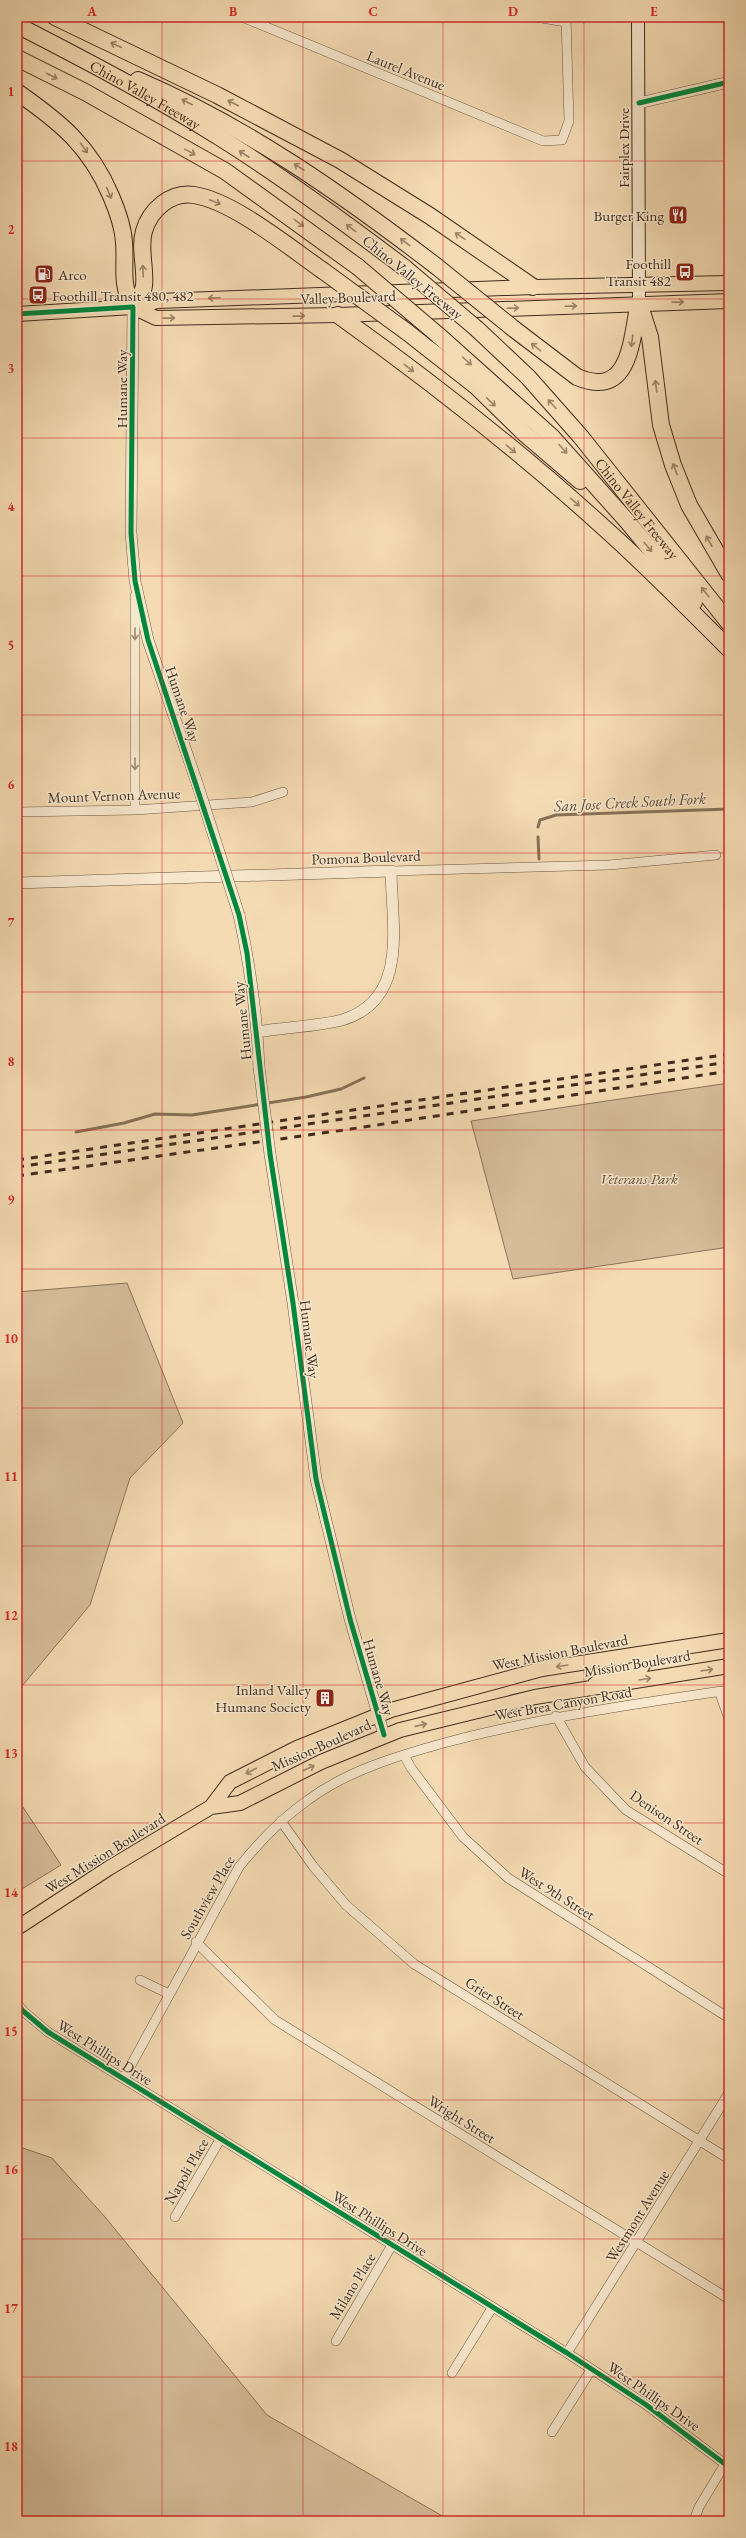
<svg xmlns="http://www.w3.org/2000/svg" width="746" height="2538" viewBox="0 0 746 2538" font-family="'EB Garamond',serif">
<rect width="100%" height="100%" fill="#f5dbb3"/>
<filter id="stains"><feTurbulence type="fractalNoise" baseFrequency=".005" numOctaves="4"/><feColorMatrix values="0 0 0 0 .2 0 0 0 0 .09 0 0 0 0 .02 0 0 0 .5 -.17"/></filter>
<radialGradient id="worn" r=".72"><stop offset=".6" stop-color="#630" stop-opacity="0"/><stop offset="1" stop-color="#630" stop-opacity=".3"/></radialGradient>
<!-- green -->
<path fill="#d6bd9a" stroke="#8b745c" d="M729,1083V1247L513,1279L471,1121Z
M127,1283L183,1423L130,1478L90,1605L17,1692V1292Z
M17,1798L61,1865L17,1892Z
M17,2146L52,2158L105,2217L267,2415L451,2521H17Z"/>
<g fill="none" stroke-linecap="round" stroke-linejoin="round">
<!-- stream -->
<path stroke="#877258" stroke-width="3" d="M538,827L540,820L556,815L729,809
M538,837L539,859
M76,1132L124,1123L155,1114L192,1115L306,1097L341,1089L364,1078"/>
<!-- minor casing -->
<g stroke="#6d5842" stroke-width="10">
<path id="minor" d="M242,17L543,141L562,140L569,121L566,17
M536,17L566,22
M135,810V596
M17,812L135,810L252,802L283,792
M391,871L609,865L716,855
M719,1691L729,1719
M556,1716L585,1767L626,1810L729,1874
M404,1755L411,1768L463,1837L508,1878L729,2018
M281,1821L313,1866L346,1905L414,1964L729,2159
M196,1942L275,2020L729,2299
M140,1980L169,1994
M17,2003L23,2011L48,2032L567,2353L645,2404L729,2467
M124,2078L239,1867C259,1842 281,1819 308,1800C347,1771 397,1756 444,1743C538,1718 633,1704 729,1690
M175,2217L221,2138
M336,2341L392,2245
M567,2353L729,2093
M452,2373L492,2308
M552,2432L591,2370
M694,2521L699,2507L725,2464"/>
</g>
<!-- tertiary casing -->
<g stroke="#6d5842" stroke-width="12">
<path id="tertiary" d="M639,103L729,82
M133,307L131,533L135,581L148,640L198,786
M17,883L391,871C392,926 409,1000 342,1020C315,1027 285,1027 257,1032
M239,915C250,965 257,1016 259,1067
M270,1154L293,1303L316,1479L350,1619L384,1735"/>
</g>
<!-- secondary casing -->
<g stroke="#402c1d" stroke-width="14">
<path id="secondary" d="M638,17L639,303"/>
</g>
<!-- primary casing -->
<g stroke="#402c1d" stroke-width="16">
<path id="primary" d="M133,307L156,318L338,315L729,301
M17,314L133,307L158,301L533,287L729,283
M595,1684L607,1676L641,1668L643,1665L642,1654
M211,1807L240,1803L321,1762L400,1730L535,1697L729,1666
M17,1928L109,1868L211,1807L230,1782L297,1748L359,1723L391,1710L542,1669L729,1640"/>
</g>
<!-- motorway casing -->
<g stroke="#402c1d" stroke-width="18">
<g id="motorway">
<path d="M55,17L217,95L340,160L430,216L533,287"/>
<path id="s1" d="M17,25C85,60 154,96 219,137C283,177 344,222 405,268"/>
<path d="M17,58L85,92L225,171L358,267"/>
<path d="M138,80C247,127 342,194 436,266"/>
<path d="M17,92C60,122 90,146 111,196C117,210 123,226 124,242C126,268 120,284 133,307"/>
<path d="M639,303L650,337L661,425L673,465L689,505L729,574"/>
<path d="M133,307C136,301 143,293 144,286C146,268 139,249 144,231C150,210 171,191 194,195C233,201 289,247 322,270"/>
<path d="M338,315C429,380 518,450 601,525C645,564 687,607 729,649"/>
<path id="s2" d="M477,329L528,377L581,437L729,623"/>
<path d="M514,329L577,377C632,400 631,337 639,303"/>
<path d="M407,332L477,387L525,434L580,481"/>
<path d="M438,335L552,437L627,521L694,602"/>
</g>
</g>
<!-- minor -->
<use href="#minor" stroke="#f8e8ce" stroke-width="9"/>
<!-- tertiary -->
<use href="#tertiary" stroke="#f8e8ce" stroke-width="11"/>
<!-- secondary -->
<use href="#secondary" stroke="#f8e8ce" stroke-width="12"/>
<!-- primary -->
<use href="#primary" stroke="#f5dbb3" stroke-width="14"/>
<!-- motorway -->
<use href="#motorway" stroke="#f5dbb3" stroke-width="16"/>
<!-- rail -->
<path stroke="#402c1d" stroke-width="3" stroke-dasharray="7 7" stroke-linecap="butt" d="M17,1160L729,1054
M17,1167L729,1062
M17,1176L351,1129L729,1071"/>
<!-- tertiary-bridge casing -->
<g stroke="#6d5842" stroke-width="12" stroke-linecap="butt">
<path id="tertiary-bridge" d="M198,786L239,915
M259,1067L270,1154"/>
</g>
<!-- motorway-bridge casing -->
<g stroke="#402c1d" stroke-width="18" stroke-linecap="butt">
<path id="motorway-bridge" d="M436,266L514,329
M358,267L438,335
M405,268L477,329
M322,270L407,332"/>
</g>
<!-- tertiary-bridge -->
<use href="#tertiary-bridge" stroke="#f8e8ce" stroke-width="11"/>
<!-- motorway-bridge -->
<use href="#motorway-bridge" stroke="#f5dbb3" stroke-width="16"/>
<!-- cycleway casing -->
<g stroke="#f8e8ce" stroke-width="8">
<path id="cycleway" d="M639,103L729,82
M17,314L133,307L131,533L135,581L148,640L239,915L247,953L270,1154L293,1303L316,1479L350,1619L384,1735
M17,2003L23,2011L48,2032L567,2353L645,2404L729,2467"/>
</g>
<!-- cycleway -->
<use href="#cycleway" stroke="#00873e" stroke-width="5"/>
</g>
<!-- one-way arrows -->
<defs><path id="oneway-shaft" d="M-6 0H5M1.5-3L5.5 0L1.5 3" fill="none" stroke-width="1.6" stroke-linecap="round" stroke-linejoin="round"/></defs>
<g stroke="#9a8468">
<use href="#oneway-shaft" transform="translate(116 45) rotate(-155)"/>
<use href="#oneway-shaft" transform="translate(52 76) rotate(27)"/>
<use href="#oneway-shaft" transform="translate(187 102) rotate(-153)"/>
<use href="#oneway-shaft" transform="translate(233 103) rotate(-153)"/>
<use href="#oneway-shaft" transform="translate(84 148) rotate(54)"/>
<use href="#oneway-shaft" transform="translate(190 152) rotate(29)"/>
<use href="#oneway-shaft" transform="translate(244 154) rotate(-147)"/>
<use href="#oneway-shaft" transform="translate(299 167) rotate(-147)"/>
<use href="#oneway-shaft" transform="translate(109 193) rotate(67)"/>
<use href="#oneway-shaft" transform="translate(215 202) rotate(22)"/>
<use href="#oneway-shaft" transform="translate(299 223) rotate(37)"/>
<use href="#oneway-shaft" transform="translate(351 228) rotate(-143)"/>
<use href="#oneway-shaft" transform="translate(460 236) rotate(-146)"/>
<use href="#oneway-shaft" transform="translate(405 242) rotate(-143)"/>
<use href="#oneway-shaft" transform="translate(143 271) rotate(-93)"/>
<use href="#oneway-shaft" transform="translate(214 298) rotate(178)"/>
<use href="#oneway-shaft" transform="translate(678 302) rotate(-1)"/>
<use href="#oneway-shaft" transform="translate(571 306) rotate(-2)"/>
<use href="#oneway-shaft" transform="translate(513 308) rotate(-2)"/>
<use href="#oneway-shaft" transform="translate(299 316) rotate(-1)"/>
<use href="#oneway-shaft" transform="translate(169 318) rotate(-1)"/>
<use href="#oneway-shaft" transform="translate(632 341) rotate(97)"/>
<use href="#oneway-shaft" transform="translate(536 347) rotate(-141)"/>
<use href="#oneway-shaft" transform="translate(467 361) rotate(42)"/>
<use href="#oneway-shaft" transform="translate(409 368) rotate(38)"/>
<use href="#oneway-shaft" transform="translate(656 386) rotate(-97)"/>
<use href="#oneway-shaft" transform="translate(491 402) rotate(44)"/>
<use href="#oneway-shaft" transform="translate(552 404) rotate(-132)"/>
<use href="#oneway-shaft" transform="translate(511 449) rotate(39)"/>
<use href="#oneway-shaft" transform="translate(563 449) rotate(48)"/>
<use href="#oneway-shaft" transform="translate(675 469) rotate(-111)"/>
<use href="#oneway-shaft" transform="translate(575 502) rotate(41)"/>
<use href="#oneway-shaft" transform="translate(709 541) rotate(-119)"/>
<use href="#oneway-shaft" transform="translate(648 547) rotate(50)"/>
<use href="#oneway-shaft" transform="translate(705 592) rotate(-128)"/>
<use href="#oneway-shaft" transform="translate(562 1666) rotate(171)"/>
<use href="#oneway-shaft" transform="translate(707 1670) rotate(-9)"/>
<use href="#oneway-shaft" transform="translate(645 1679) rotate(-9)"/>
<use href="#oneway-shaft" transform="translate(421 1725) rotate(-13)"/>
<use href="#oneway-shaft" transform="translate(309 1768) rotate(-25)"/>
<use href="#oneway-shaft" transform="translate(251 1771) rotate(153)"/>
</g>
<g stroke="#9c8a76">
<use href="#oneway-shaft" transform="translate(135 634) rotate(90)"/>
<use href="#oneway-shaft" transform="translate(135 764) rotate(90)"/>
</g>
<!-- grid -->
<path fill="none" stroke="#d62828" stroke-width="1" stroke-opacity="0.55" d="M162,17V2521M303,17V2521M443,17V2521M584,17V2521M17,161H729M17,299H729M17,438H729M17,576H729M17,715H729M17,853H729M17,992H729M17,1130H729M17,1269H729M17,1408H729M17,1546H729M17,1685H729M17,1823H729M17,1962H729M17,2100H729M17,2239H729M17,2377H729"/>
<!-- icons -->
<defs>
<g id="restaurant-square" transform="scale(1)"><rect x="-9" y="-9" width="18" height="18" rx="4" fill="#8f2418" stroke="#f8e8ce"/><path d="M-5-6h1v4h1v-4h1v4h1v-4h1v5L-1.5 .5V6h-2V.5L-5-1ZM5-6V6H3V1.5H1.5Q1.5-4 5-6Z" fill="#fff"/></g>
<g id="bus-square" transform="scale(1)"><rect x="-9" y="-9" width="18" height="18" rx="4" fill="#8f2418" stroke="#f8e8ce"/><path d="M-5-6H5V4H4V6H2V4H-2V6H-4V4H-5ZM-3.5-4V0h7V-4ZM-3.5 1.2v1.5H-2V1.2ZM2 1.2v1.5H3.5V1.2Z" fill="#fff"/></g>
<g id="fuel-square" transform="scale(1)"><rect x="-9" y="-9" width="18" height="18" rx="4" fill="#8f2418" stroke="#f8e8ce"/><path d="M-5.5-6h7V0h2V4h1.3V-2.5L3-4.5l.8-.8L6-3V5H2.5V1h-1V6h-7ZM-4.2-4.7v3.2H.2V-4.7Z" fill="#fff"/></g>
<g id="building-square" transform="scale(1)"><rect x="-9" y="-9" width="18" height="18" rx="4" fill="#8f2418" stroke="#f8e8ce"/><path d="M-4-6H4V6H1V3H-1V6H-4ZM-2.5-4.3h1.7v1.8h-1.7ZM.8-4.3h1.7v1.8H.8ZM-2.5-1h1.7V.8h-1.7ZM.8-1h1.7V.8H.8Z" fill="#fff"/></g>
</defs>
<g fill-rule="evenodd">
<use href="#restaurant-square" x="678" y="215"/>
<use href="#bus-square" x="685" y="272"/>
<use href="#fuel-square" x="44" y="274"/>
<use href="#bus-square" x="38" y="295"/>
<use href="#building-square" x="325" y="1698"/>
</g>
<g text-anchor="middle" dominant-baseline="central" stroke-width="3" stroke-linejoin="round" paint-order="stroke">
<!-- street labels -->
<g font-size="15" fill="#402c1d" stroke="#f8e8ce">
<text transform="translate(406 70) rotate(22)">Laurel Avenue</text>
<text stroke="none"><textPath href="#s1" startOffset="146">Chino Valley Freeway</textPath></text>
<text transform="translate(623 148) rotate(-90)">Fairplex Drive</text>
<text transform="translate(413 277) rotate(39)">Chino Valley Freeway</text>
<text transform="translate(348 297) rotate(-2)">Valley Boulevard</text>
<text transform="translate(121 389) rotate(-90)">Humane Way</text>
<text stroke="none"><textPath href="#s2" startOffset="241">Chino Valley Freeway</textPath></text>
<text transform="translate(183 704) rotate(71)">Humane Way</text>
<text transform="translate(114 795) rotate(-2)">Mount Vernon Avenue</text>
<text transform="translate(366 857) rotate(-2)">Pomona Boulevard</text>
<text transform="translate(242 1021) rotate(-96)">Humane Way</text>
<text transform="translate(310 1339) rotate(83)">Humane Way</text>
<text transform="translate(560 1652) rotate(-11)">West Mission Boulevard</text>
<text transform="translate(637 1663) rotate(-9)">Mission Boulevard</text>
<text transform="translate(379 1677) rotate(74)">Humane Way</text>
<text transform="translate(563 1703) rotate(-10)">West Brea Canyon Road</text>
<text transform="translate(321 1745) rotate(-24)">Mission Boulevard</text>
<text transform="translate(667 1817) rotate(34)">Denison Street</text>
<text transform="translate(105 1853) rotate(-32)">West Mission Boulevard</text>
<text transform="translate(557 1893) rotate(32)">West 9th Street</text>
<text transform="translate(207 1897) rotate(-60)">Southview Place</text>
<text transform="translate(495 1998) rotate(32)">Grier Street</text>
<text transform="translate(105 2052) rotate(32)">West Phillips Drive</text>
<text transform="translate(462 2119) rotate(32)">Wright Street</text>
<text transform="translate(186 2171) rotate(-60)">Napoli Place</text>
<text transform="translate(637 2216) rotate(-58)">Westmont Avenue</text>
<text transform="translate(380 2223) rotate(32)">West Phillips Drive</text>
<text transform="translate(352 2286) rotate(-59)">Milano Place</text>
<text transform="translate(654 2396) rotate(35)">West Phillips Drive</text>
</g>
<!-- poi labels -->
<g font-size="15" fill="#402c1d" stroke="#f8e8ce" text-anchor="end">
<text x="664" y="215">Burger King</text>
<text x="671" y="263">Foothill<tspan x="671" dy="17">Transit 482</tspan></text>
<text x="58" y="274" text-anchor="start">Arco</text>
<text x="52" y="295" text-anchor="start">Foothill Transit 480, 482</text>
<text x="311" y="1689">Inland Valley<tspan x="311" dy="17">Humane Society</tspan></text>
</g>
<!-- park labels -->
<g font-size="15" font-style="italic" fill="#5e4936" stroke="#f8e8ce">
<text x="639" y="1178">Veterans Park</text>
</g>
<!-- water labels -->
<g font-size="16" font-style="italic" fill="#5e4936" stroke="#f8e8ce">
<text transform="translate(630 802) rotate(-3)">San Jose Creek South Fork</text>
</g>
</g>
<!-- margin -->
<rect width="746" height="2538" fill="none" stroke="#f5dbb3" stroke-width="44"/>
<rect x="22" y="22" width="702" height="2494" fill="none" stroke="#d62828" stroke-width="1.5"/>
<g font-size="13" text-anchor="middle" font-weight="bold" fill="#d62828">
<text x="92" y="16">A</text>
<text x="233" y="16">B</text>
<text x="373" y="16">C</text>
<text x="513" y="16">D</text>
<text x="654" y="16">E</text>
<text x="11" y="96">1</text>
<text x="11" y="234">2</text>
<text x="11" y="373">3</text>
<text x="11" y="511">4</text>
<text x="11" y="650">5</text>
<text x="11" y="789">6</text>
<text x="11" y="927">7</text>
<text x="11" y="1066">8</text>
<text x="11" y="1204">9</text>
<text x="11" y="1343">10</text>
<text x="11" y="1481">11</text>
<text x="11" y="1620">12</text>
<text x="11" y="1758">13</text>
<text x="11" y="1897">14</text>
<text x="11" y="2036">15</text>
<text x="11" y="2174">16</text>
<text x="11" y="2313">17</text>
<text x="11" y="2451">18</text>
</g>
<rect width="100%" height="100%" filter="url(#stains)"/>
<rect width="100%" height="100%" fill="url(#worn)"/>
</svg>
